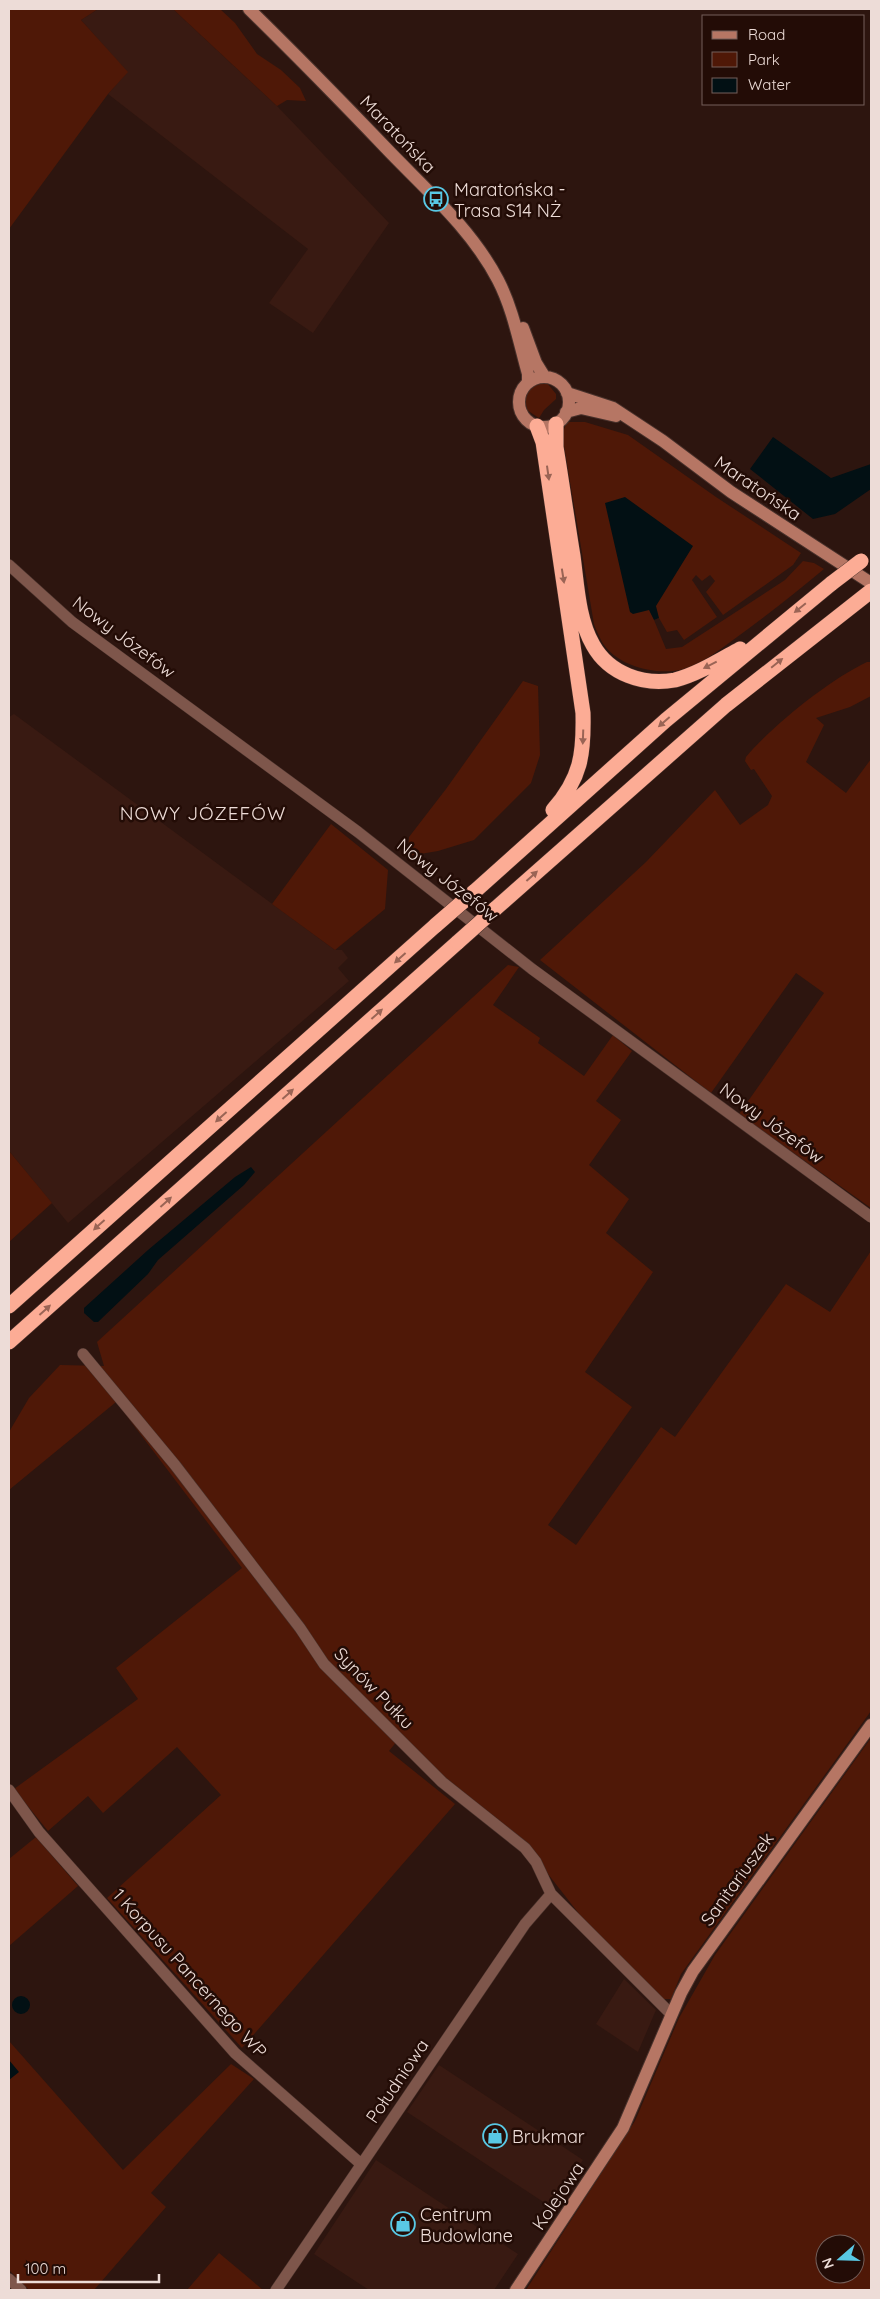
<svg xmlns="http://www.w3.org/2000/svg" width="880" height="2299" viewBox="0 0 880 2299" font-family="Quicksand,sans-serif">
<rect width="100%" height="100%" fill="#2d150f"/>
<!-- built -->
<path fill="#391a12" d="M98,9H173L277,106L389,223L313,333L269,303L308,249L108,94L127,72L81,20Z
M14,714L335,950H342L348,958L338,968L349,981L68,1223L9,1151V717Z
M624,1979L656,2010L638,2052L596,2024Z
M439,2065L583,2160L551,2207L407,2112Z
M376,2160L518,2254L494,2290H369L314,2254Z"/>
<!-- green -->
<path fill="#4f1807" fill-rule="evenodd" d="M9,9H98L81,20L128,72L108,94L9,229Z
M173,9H220L235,23L257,54L281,70L300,88L306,101L287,100L277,106Z
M541,383H547L556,394V399L544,410L539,418L527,410L525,398L532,386Z
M567,422H585L628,435L716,497L801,553L793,565L723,615L706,592L715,581L710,575L702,581L696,575L692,580L717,617L684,640L677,630L667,632L659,618L654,620L666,649L682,647L785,580L803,561L814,563L824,569C794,594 765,617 733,640C718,651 699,666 680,670C654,675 617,666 602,642C599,636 596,630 594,624L562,434Z
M867,662H871V696L850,707L816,718L824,725L806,762L846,793L871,759V1208L739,1114L824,993L796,973L711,1093L540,960L646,862L715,790L740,825L768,805L772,796L754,769L751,770L745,761L746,757C773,725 829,680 867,662Z
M523,681L538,686L540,755L531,783L474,840L438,851L408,856L409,837L446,789Z
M331,824L388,870L385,909L335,950L272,904Z
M508,965L519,967L493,1005L540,1038L538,1043L584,1076L613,1035L632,1051L596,1101L621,1120L589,1165L629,1199L606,1233L653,1272L585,1372L632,1407L548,1525L576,1545L661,1427L675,1437L786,1284L830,1312L871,1251V1711L681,1974L671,1999H663L580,1915L548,1874L531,1847L443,1776L402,1735L389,1751L455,1804L242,2048L107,1898L221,1795L177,1747L103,1813L88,1796L48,1831L14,1789L138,1699L116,1668L242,1568L116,1402L9,1490V1432L29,1398L60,1365L104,1366L97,1342Z
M9,1151L52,1203L9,1242Z
M871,1738V2290H526L635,2121L679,2018L715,1955ZM825,2244H855V2274H825Z
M36,1837L78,1886L9,1946V1859Z
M9,2041L123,2170L231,2064L254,2079L151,2193L166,2207L94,2290H29L9,2270Z
M219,2253L263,2290H187Z"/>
<!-- water -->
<path fill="#021014" d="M773,437L831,478L871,464V489L835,514L813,519L750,469Z
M625,497L693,546L656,606L659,618L654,620L649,610L633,614L630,612L605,503Z
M251,1167L255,1172L244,1185L158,1260L148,1274L98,1322H94L84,1313V1308L148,1250L235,1177Z
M12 2005a9 9 0 1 1 18 0a9 9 0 1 1-18 0Z
M9,2060L19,2072L9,2080Z"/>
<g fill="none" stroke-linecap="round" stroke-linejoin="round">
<!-- street casing -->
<g stroke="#48312b" stroke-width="12">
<path id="street" d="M9,565L72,622L358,832L532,969L871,1217
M83,1354L175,1465L300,1628L324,1664L442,1782L525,1848L536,1862L551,1894L671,2014
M9,1790L39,1832L235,2053L361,2164
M9,2279L21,2290
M276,2290L525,1924L551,1894"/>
</g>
<!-- secondary casing -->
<g stroke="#48312b" stroke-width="14">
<path id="secondary" d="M249,9C295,54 340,100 385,147C425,189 471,228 498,280C513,309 519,342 528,374V382
M523,328L536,363L544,376
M519 402a25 25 0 1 1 50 0a25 25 0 1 1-50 0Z
M567,393L613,408L663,441L731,492L871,583
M566,412L581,408L616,416
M516,2290L623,2128L681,1993L693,1971L871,1725"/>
</g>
<!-- highway casing -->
<g stroke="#48312b" stroke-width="16">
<path id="highway" d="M556,424V447C562,483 567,520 573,556C577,585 578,619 593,645C609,674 644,686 675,680C698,674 720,660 740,649
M537,426L543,442L583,713C584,754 581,778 553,810
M474,892L666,720L832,583
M495,909L726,705L871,591
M9,1306L436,925
M9,1342L458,942"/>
</g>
<!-- street -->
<use href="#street" stroke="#7e564b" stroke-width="11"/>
<!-- secondary -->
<use href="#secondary" stroke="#b67664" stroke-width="12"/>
<!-- highway -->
<use href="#highway" stroke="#fcac95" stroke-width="15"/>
<!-- highway-bridge casing -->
<g stroke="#48312b" stroke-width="16" stroke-linecap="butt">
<path id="highway-bridge" d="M832,583L861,561
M436,925L474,892
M458,942L495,909"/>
</g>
<!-- highway-bridge -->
<use href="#highway-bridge" stroke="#fcac95" stroke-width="15"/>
</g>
<!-- one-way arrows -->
<defs><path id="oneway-solid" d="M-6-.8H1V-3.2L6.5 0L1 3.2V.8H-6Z" transform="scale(1.25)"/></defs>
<g fill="#9a6455">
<use href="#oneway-solid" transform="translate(548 473) rotate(82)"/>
<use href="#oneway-solid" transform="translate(563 576) rotate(81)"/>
<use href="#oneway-solid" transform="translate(800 608) rotate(141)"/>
<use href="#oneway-solid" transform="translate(777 663) rotate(-39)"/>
<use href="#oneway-solid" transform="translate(710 665) rotate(153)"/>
<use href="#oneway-solid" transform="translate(664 722) rotate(139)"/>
<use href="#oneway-solid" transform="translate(583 737) rotate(92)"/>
<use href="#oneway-solid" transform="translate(532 876) rotate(-42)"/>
<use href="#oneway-solid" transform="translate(400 958) rotate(138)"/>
<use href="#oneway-solid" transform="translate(377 1014) rotate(-42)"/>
<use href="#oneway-solid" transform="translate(288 1094) rotate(-42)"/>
<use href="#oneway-solid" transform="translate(221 1117) rotate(138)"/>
<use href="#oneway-solid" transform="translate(166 1202) rotate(-42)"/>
<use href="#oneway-solid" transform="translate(99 1225) rotate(138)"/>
<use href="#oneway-solid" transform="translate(45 1310) rotate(-42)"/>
</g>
<!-- icons -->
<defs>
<g id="bus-ring" transform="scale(1.25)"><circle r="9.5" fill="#230c06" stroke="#59c8e4" stroke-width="1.5"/><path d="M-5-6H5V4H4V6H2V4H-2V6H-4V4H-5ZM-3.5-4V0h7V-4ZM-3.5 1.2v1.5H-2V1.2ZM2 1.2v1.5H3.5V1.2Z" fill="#59c8e4"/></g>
<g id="shop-ring" transform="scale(1.25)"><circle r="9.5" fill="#230c06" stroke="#59c8e4" stroke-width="1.5"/><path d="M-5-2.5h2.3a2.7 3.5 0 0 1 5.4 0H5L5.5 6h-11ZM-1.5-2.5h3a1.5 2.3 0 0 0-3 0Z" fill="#59c8e4"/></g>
</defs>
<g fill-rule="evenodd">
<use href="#bus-ring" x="436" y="199"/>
<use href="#shop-ring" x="495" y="2136"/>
<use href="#shop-ring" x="403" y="2224"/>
</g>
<g text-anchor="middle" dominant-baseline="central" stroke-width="5" stroke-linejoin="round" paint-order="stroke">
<!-- street labels -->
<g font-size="18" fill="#eddcd7" stroke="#230c06">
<text transform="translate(398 134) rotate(46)">Maratońska</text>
<text transform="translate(758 488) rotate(34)">Maratońska</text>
<text transform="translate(124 637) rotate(37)">Nowy Józefów</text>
<text transform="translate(448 880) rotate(38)">Nowy Józefów</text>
<text transform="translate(772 1123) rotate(36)">Nowy Józefów</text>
<text transform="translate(374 1688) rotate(46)">Synów Pułku</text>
<text transform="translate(737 1879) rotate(-54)">Sanitariuszek</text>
<text transform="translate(190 1973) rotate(48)">1 Korpusu Pancernego WP</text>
<text transform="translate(397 2081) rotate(-56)">Południowa</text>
<text transform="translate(558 2196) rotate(-56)">Kolejowa</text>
</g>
<!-- poi labels -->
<g font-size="18" fill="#eddcd7" stroke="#230c06" text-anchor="start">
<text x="454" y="189">Maratońska -<tspan x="454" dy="21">Trasa S14 NŻ</tspan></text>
<text x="512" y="2136">Brukmar</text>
<text x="420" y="2214">Centrum<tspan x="420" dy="21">Budowlane</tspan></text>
</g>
<!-- neighbourhood labels -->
<g font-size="19" letter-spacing="1" fill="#eddcd7" stroke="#230c06">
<text x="203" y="813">NOWY JÓZEFÓW</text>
</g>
</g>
<!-- border -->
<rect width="880" height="2299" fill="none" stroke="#eddcd7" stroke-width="20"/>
<!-- legend -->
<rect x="702" y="15" width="162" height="90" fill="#230c06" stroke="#745f5a"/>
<rect x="712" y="31" width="25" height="8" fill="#b67664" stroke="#745f5a"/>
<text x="748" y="40" font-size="15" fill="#eddcd7">Road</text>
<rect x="712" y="52" width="25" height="15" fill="#4f1807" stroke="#745f5a"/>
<text x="748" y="65" font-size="15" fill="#eddcd7">Park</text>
<rect x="712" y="78" width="25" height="15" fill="#021014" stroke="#745f5a"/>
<text x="748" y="90" font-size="15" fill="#eddcd7">Water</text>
<!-- north arrow -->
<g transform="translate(840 2259) rotate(250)"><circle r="24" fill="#230c06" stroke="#745f5a"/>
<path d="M0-4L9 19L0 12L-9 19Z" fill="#59c8e4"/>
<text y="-8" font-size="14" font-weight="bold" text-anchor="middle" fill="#eddcd7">N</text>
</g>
<!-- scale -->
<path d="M18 2274v8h141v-8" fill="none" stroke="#eddcd7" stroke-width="2.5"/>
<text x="25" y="2274" font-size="15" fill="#eddcd7" stroke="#230c06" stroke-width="4" paint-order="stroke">100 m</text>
</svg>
